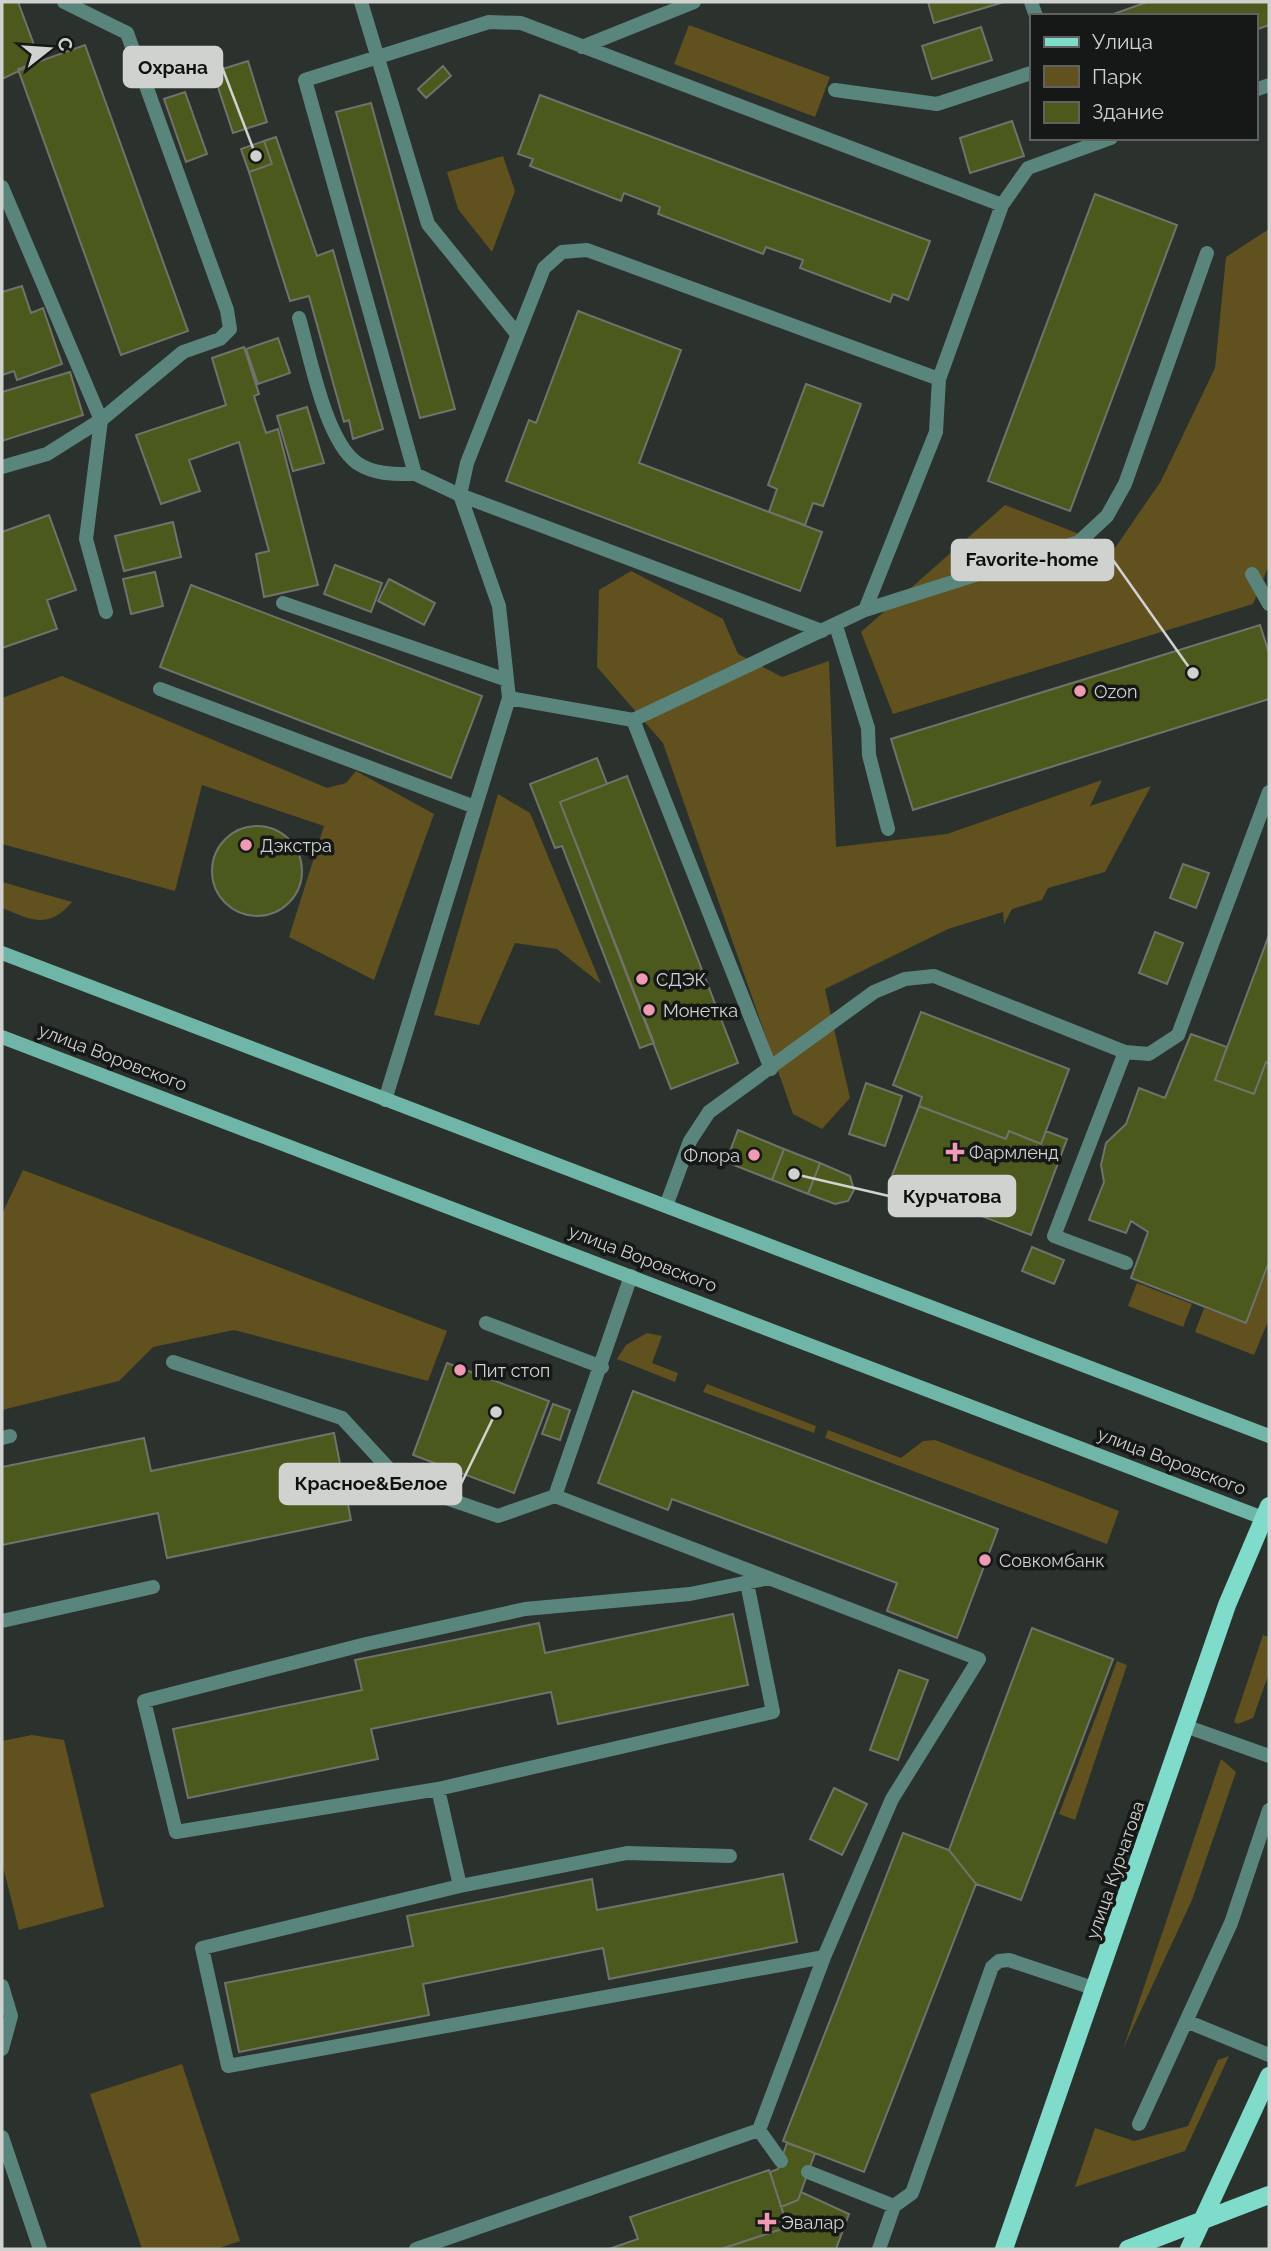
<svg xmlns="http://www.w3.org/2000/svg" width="1271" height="2251" viewBox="0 0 1271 2251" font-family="Raleway,sans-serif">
<rect width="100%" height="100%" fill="#2b312c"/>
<!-- green -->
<path fill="#61511f" d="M689,25L830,77L815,117L674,64Z
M503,156L515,191L492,252L458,209L447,172Z
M1269,229V565L1253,604L893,714L861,632L1005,505L1115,548L1161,481L1215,368L1226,257Z
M631,571L723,619L738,654L782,677L829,661L836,847L947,834L1102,780L1090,806L1151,786L1105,872L1048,888L1042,900L1012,909L1004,924L1003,912L948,929L825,989L850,1098L822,1129L793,1114L663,743L597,667L599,590Z
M62,676L327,788L346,783L356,771L434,814L374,980L289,937L324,826L202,785L175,891L2,844V698Z
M498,794L530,813L601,984L557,949L515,943L479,1025L434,1015Z
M2,882L72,902C48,930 32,920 2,908Z
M23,1170L447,1331L428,1381L234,1330L153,1347L119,1381L2,1410V1214Z
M1269,1266V1319L1254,1355L1195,1332L1204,1308L1246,1323Z
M1137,1283L1192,1304L1183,1327L1128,1306Z
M647,1333L662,1336L652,1363L678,1373L675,1382L617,1359L626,1345Z
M707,1384L816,1426L814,1433L703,1392Z
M828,1430L901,1458L923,1441L935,1440L1119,1511L1107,1544L825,1438Z
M1263,1635L1269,1637V1673L1253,1718L1238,1724L1234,1722Z
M1117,1661L1127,1665L1075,1820L1059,1814Z
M32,1735L64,1740L104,1907L19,1930L2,1863V1741Z
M1221,1759L1236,1772L1192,1900L1123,2049Z
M1229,2056L1185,2151L1075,2187L1095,2128L1134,2141L1188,2126L1218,2060Z
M182,2064L240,2241L216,2249H142L90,2094Z"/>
<!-- building -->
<path fill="#4b591c" stroke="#70736c" stroke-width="2" d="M2,2H18L40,61L2,79Z
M928,2H1004L934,23Z
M1269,2V25L1255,30V16H1108L1147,2Z
M981,27L992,60L932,79L922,46Z
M85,45L188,331L121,355L18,69Z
M248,61L267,122L233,133L213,72Z
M443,66L451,76L426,98L418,89Z
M185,92L207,154L186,162L164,99Z
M540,95L930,241L908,300L893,294L890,302L800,268L803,260L766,247L763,254L658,214L660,207L624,193L621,201L530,166L533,159L518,154Z
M371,103L455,409L420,418L336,112Z
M1012,121L1024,156L970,173L960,138Z
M276,137L317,256L333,250L383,429L353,439L349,420L344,422L309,296L290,301L249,172L272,164L264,141Z
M264,141L272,164L249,172L241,149Z
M1095,194L1177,225L1070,511L988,481Z
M22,286L31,313L43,308L62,364L17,380L14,371L2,375V292Z
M578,311L681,350L639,463L822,532L800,591L506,481L529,420L536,423Z
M278,338L290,373L258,384L246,349Z
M244,347L259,394L254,396L266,433L278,429L318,585L264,597L256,554L269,551L239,442L189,460L200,491L161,504L136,435L226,405L212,358Z
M70,372L83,415L2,441V392Z
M806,384L861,404L823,506L813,503L805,525L769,512L777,489L768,485Z
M307,407L324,463L293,471L277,416Z
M49,515L76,590L47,600L57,629L2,648V532Z
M173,522L181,557L124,571L115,536Z
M335,565L382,583L371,612L324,594Z
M155,572L163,606L131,614L123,579Z
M389,579L435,603L424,625L378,601Z
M191,585L482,696L451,778L160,667Z
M1260,625L1269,653V699L913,810L891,739Z
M597,758L607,784L560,802L654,1043L640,1048L562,846L555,848L530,784Z
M627,776L738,1063L671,1089L560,802Z
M212 871a45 45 0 1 1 90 0a45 45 0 1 1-90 0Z
M1183,864L1209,873L1196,908L1170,898Z
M1155,932L1183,943L1167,984L1139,973Z
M1269,935V1063L1266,1062L1254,1094L1215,1080Z
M921,1012L1069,1069L1041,1144L1009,1131L1006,1139L919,1106L922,1097L893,1085Z
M1191,1034L1227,1047L1215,1080L1254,1094L1266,1062L1269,1063V1262L1246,1323L1131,1278L1148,1232L1131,1221L1126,1233L1089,1220L1104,1182L1101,1165L1106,1143L1126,1124L1139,1088L1165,1098Z
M866,1083L902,1096L885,1146L849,1134Z
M919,1106L1006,1139L1009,1131L1041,1144L1046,1131L1067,1139L1031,1235L890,1181Z
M738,1130L784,1149L772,1180L726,1162Z
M784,1149L820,1163L808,1194L772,1180Z
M820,1163L850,1176L854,1190L848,1201L835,1204L808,1194Z
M1032,1247L1064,1260L1054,1284L1022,1271Z
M447,1363L549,1401L514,1493L413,1455Z
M633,1391L998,1529L957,1638L887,1611L897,1583L672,1499L668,1510L598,1483Z
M553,1404L570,1410L560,1440L542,1434Z
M334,1433L351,1520L167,1558L158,1513L2,1545V1467L144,1438L151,1471Z
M733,1614L748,1685L558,1724L551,1692L371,1729L378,1759L188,1798L173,1729L362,1690L355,1660L539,1623L545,1653Z
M1032,1628L1113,1659L1021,1900L976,1884L949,1850Z
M899,1670L928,1680L898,1760L870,1750Z
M834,1788L867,1804L842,1855L810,1839Z
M903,1833L949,1850L976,1884L864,2172L783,2141Z
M783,1874L797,1942L609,1979L603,1948L423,1984L429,2015L239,2052L225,1983L413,1946L407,1916L592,1879L597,1910Z
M787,2143L815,2153L798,2200L781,2207L770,2172L778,2169Z
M769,2170L788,2227L721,2249H609L638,2239L630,2217Z
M801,2192L849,2214L836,2249H721L788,2227L781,2207L798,2200Z"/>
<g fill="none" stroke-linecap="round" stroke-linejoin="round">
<!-- service -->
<path stroke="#5a857d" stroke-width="14" d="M361,2L428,224L517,334
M1031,2L1036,16
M582,47L694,2
M835,90L937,104L1031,73
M1255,90L1269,85
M2,187L101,420L86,539L106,612
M1002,205L1028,168L1111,138
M299,318C310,355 325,440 357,463C375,475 395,474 415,474
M2,467L47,454L101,420L183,352L220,339L230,329L227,310L127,33L64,2
M1252,574L1269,604
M283,603L507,680
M836,626L868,728L869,755L888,829
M822,631L460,495L415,474L305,80L489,22L521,23L1002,205L939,379L936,432L865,610
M160,689L475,807
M509,698L633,720L771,1069
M633,720L865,610L1079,542L1107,516L1125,484L1207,253
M1125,1052L1054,1236L1126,1263
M385,1100L509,698L499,606L460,495L467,463L544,268L562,252L587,250L939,379
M666,1206L690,1141L709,1112L874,992L905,979L934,976L1125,1052L1149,1054L1178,1035L1269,792
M631,1276L555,1496L979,1659L892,1799L824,1957L759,2130L781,2161
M486,1323L602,1367
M173,1362L342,1418L402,1483L498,1516L555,1496
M2,1438L10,1436
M747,1583L773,1712L438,1789L176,1832L144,1701L366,1644L525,1609L690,1594L769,1578
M2,1621L153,1587
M1185,1726L1269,1756
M438,1789L460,1886
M730,1856L627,1853L460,1886L202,1948L228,2066L824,1957
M2,1986L11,2016L2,2049
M1186,2021L1269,2055
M1139,2124L1231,1923L1269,1810
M2,2137L40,2249
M808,2172L894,2206
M416,2249L759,2130
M879,2249L894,2206L912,2193L992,1967L999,1961L1009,1960L1096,1989"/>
<!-- secondary -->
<path stroke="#6fb6a9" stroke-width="14" d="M2,953L1269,1436
M2,1037L1263,1518"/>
<!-- primary -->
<path stroke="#7fdccb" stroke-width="18" d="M1004,2249L1227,1605L1269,1506
M1128,2249L1269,2195
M1189,2249L1269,2076"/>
</g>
<!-- markers -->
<g fill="#f19ab3" stroke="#151816" stroke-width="2.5">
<circle cx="1080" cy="691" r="7"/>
<circle cx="246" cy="845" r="7"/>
<circle cx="642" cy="979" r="7"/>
<circle cx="649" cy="1010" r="7"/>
<path d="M951.5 1141.5h7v7h7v7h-7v7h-7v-7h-7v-7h7z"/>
<circle cx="754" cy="1155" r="7"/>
<circle cx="460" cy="1370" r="7"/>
<circle cx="985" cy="1560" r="7"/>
<path d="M763.5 2211.5h7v7h7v7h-7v7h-7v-7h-7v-7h7z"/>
</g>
<g text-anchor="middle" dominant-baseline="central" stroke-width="7" stroke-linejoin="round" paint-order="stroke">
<!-- poi labels -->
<g font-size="18" fill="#cfd2cf" stroke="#151816" text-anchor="start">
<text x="1094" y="691">Ozon</text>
<text x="260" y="845">Дэкстра</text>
<text x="656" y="979">СДЭК</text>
<text x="663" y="1010">Монетка</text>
<text x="969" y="1152">Фармленд</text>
<text x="740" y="1155" text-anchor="end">Флора</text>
<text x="474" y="1370">Пит стоп</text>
<text x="999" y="1560">Совкомбанк</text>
<text x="781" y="2222">Эвалар</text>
</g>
<!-- street labels -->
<g font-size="18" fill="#cfd2cf" stroke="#151816">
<text transform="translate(113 1057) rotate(21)">улица Воровского</text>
<text transform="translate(643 1258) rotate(21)">улица Воровского</text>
<text transform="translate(1172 1461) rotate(21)">улица Воровского</text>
<text transform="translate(1115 1870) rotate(-71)">улица Курчатова</text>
</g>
</g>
<!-- callouts -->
<path fill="none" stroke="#cfd2cf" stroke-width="2.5" d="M256 156L222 67M1193 673L1113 560M794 1174L889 1196M496 1412L461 1484"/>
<g fill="#cfd2cf" stroke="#151816" stroke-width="2.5">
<circle cx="256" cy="156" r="7"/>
<circle cx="1193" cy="673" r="7"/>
<circle cx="794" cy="1174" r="7"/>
<circle cx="496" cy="1412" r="7"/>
</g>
<g fill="#cfd2cf" stroke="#cfd2cf" stroke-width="2.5">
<rect x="124" y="47" width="98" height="40" rx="7"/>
<rect x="952" y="540" width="161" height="40" rx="7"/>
<rect x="889" y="1176" width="126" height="40" rx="7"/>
<rect x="280" y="1464" width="181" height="40" rx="7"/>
</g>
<g font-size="19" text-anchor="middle" font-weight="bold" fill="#111">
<text x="173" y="74">Охрана</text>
<text x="1032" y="566">Favorite-home</text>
<text x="952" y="1203">Курчатова</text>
<text x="371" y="1490">Красное&amp;Белое</text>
</g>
<!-- border -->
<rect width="1271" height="2251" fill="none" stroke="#cfd2cf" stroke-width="7"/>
<!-- legend -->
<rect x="1030" y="14" width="228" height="126" fill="#151816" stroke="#5f6260" stroke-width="2"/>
<rect x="1044" y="37" width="35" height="10" fill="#7fdccb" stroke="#5f6260" stroke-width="2"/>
<text x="1092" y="49" font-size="21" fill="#cfd2cf">Улица</text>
<rect x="1044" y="66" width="35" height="21" fill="#61511f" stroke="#5f6260" stroke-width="2"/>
<text x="1092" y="84" font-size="21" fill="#cfd2cf">Парк</text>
<rect x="1044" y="102" width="35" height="21" fill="#4b591c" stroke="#5f6260" stroke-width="2"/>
<text x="1092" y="119" font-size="21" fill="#cfd2cf">Здание</text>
<!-- north arrow -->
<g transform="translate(49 49) rotate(73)" stroke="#151816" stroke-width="5" paint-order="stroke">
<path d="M0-5L12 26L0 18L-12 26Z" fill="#cfd2cf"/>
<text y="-10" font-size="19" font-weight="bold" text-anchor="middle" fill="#cfd2cf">С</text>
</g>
</svg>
